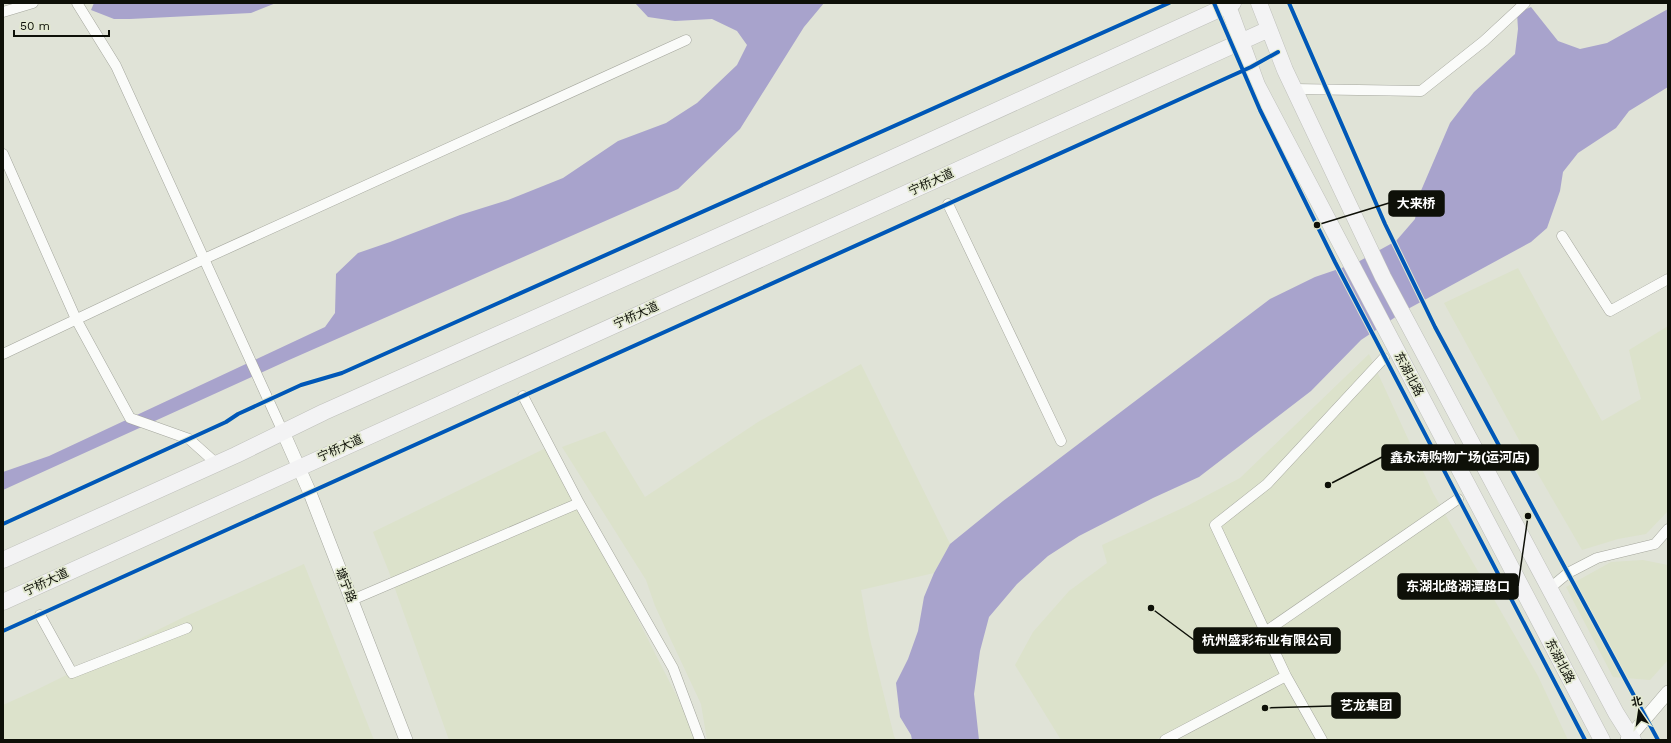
<svg xmlns="http://www.w3.org/2000/svg" width="1671" height="743" viewBox="0 0 1671 743" font-family="'Work Sans','Noto Sans SC',sans-serif">
<rect width="100%" height="100%" fill="#e0e3d7"/>
<!-- built -->
<path fill="#dce2cb" d="M1518,268L1602,421L1641,399L1629,350L1668,326V511L1646,534L1618,539L1582,550L1531,462L1444,303Z
M1369,354L1433,493L1538,676L1568,740H1326L1256,624L1322,740H1165L1269,685L1155,740H1061L1015,665L1033,632L1069,591L1107,563L1102,545L1187,506L1240,478Z
M861,364L950,544L934,573L861,590L869,635L894,736L896,740H707L701,704L655,606L646,580L562,447L605,431L645,497L758,422Z
M550,446L699,740H449L389,572L373,532Z
M1643,560L1668,565V660L1650,680L1613,677L1566,587L1611,562Z
M304,564L374,740H3V705L34,691L184,617Z"/>
<!-- water -->
<path fill="#a8a3cc" d="M94,3H276L251,13L130,19H114L91,10Z
M635,3H824L804,27L740,129L678,189L289,360L3,490V472L49,456L325,327L335,313L336,274L358,253L390,242L460,215L508,200L563,178L618,141L666,123L697,103L737,65L747,45L737,31L712,19L675,21L648,17Z
M1531,7L1558,41L1580,49L1607,43L1668,9V87L1629,111L1616,128L1578,153L1563,172L1560,191L1547,228L1531,242L1406,310L1361,340L1311,391L1199,477L1153,498L1079,536L1048,556L1017,584L989,617L980,651L974,694L979,740H912L911,735L900,717L896,683L908,659L918,631L924,597L934,573L950,544L1003,501L1270,299L1315,277L1356,263L1396,241L1415,219L1420,193L1450,123L1474,92L1515,54L1518,29L1517,13Z"/>
<g fill="none" stroke-linecap="round" stroke-linejoin="round">
<!-- minor casing -->
<g stroke="#a4a69d" stroke-width="11">
<path id="minor" d="M77,3L116,66L283,432
M3,12L33,3
M1294,89L1421,91L1484,41L1525,3
M3,154L76,319L130,418L189,439L217,464
M948,204L1061,441
M1562,236L1610,311L1668,279
M3,354L204,259L686,40
M523,396L579,503L673,668L700,740
M1550,588L1568,573L1597,558L1655,544L1668,529
M352,600L579,503
M40,615L72,673L187,628
M1265,632L1458,499
M1286,676L1215,525L1267,484L1384,358
M1165,740L1286,676L1322,740"/>
</g>
<!-- tertiary casing -->
<g stroke="#a4a69d" stroke-width="14">
<path id="tertiary" d="M283,432L310,493L406,740
M1627,740L1668,692"/>
</g>
<!-- primary casing -->
<g stroke="#bfc0bb" stroke-width="17">
<path id="primary" d="M1227,3L1257,85L1602,740
M1259,3L1285,70L1383,277L1616,713L1633,740
M3,560L236,455L324,412L822,190L1233,3
M3,602L1269,29"/>
</g>
<!-- minor -->
<use href="#minor" stroke="#fafbf9" stroke-width="10"/>
<!-- tertiary -->
<use href="#tertiary" stroke="#fafbf9" stroke-width="13"/>
<!-- primary -->
<use href="#primary" stroke="#f3f3f4" stroke-width="16"/>
<!-- cycleway casing -->
<g stroke="#e3e9d1" stroke-width="6">
<path id="cycleway" d="M1214,3L1260,110L1335,262L1585,740
M1289,3L1385,224L1435,327L1658,740
M3,524L226,422L238,414L301,385L342,373L1169,3
M3,631L1251,67L1278,52"/>
</g>
<!-- cycleway -->
<use href="#cycleway" stroke="#0057b8" stroke-width="4"/>
</g>
<g text-anchor="middle" dominant-baseline="central" stroke-width="3.5" stroke-linejoin="round" paint-order="stroke">
<!-- street labels -->
<g font-size="12" fill="#0e1008" stroke="#e3e9d1">
<text transform="translate(931 182) rotate(-24)">宁桥大道</text>
<text transform="translate(636 315) rotate(-24)">宁桥大道</text>
<text transform="translate(1409 374) rotate(62)">东湖北路</text>
<text transform="translate(340 448) rotate(-24)">宁桥大道</text>
<text transform="translate(46 582) rotate(-25)">宁桥大道</text>
<text transform="translate(346 585) rotate(69)">塘宁路</text>
<text transform="translate(1560 661) rotate(62)">东湖北路</text>
</g>
</g>
<!-- callouts -->
<path fill="none" stroke="#0e1008" stroke-width="1.5" d="M1317 225L1389 203M1328 485L1382 457M1528 516L1518 586M1151 608L1194 640M1265 708L1332 706"/>
<g fill="#0e1008" stroke="#e3e9d1" stroke-width="1.5">
<circle cx="1317" cy="225" r="4"/>
<circle cx="1328" cy="485" r="4"/>
<circle cx="1528" cy="516" r="4"/>
<circle cx="1151" cy="608" r="4"/>
<circle cx="1265" cy="708" r="4"/>
</g>
<g fill="#0e1008" stroke="#0e1008" stroke-width="1.5">
<rect x="1389" y="191" width="55" height="25" rx="4"/>
<rect x="1382" y="445" width="156" height="25" rx="4"/>
<rect x="1398" y="574" width="120" height="25" rx="4"/>
<rect x="1194" y="628" width="146" height="25" rx="4"/>
<rect x="1332" y="693" width="68" height="25" rx="4"/>
</g>
<g font-size="13" text-anchor="middle" font-weight="bold" fill="#fff">
<text x="1416" y="208">大来桥</text>
<text x="1460" y="462">鑫永涛购物广场(运河店)</text>
<text x="1458" y="591">东湖北路湖潭路口</text>
<text x="1267" y="645">杭州盛彩布业有限公司</text>
<text x="1366" y="710">艺龙集团</text>
</g>
<!-- border -->
<rect width="1671" height="743" fill="none" stroke="#0e1008" stroke-width="8"/>
<!-- north arrow -->
<g transform="translate(1639 711) rotate(347)" stroke="#e3e9d1" stroke-width="3" paint-order="stroke">
<path d="M0-3L7 15L0 10L-7 15Z" fill="#0e1008"/>
<text y="-6" font-size="11" font-weight="bold" text-anchor="middle" fill="#0e1008">北</text>
</g>
<!-- scale -->
<path d="M14 30v6h95v-6" fill="none" stroke="#0e1008" stroke-width="2"/>
<text x="20" y="30" font-size="12" fill="#0e1008" stroke="#e3e9d1" stroke-width="3" paint-order="stroke">50 m</text>
</svg>
